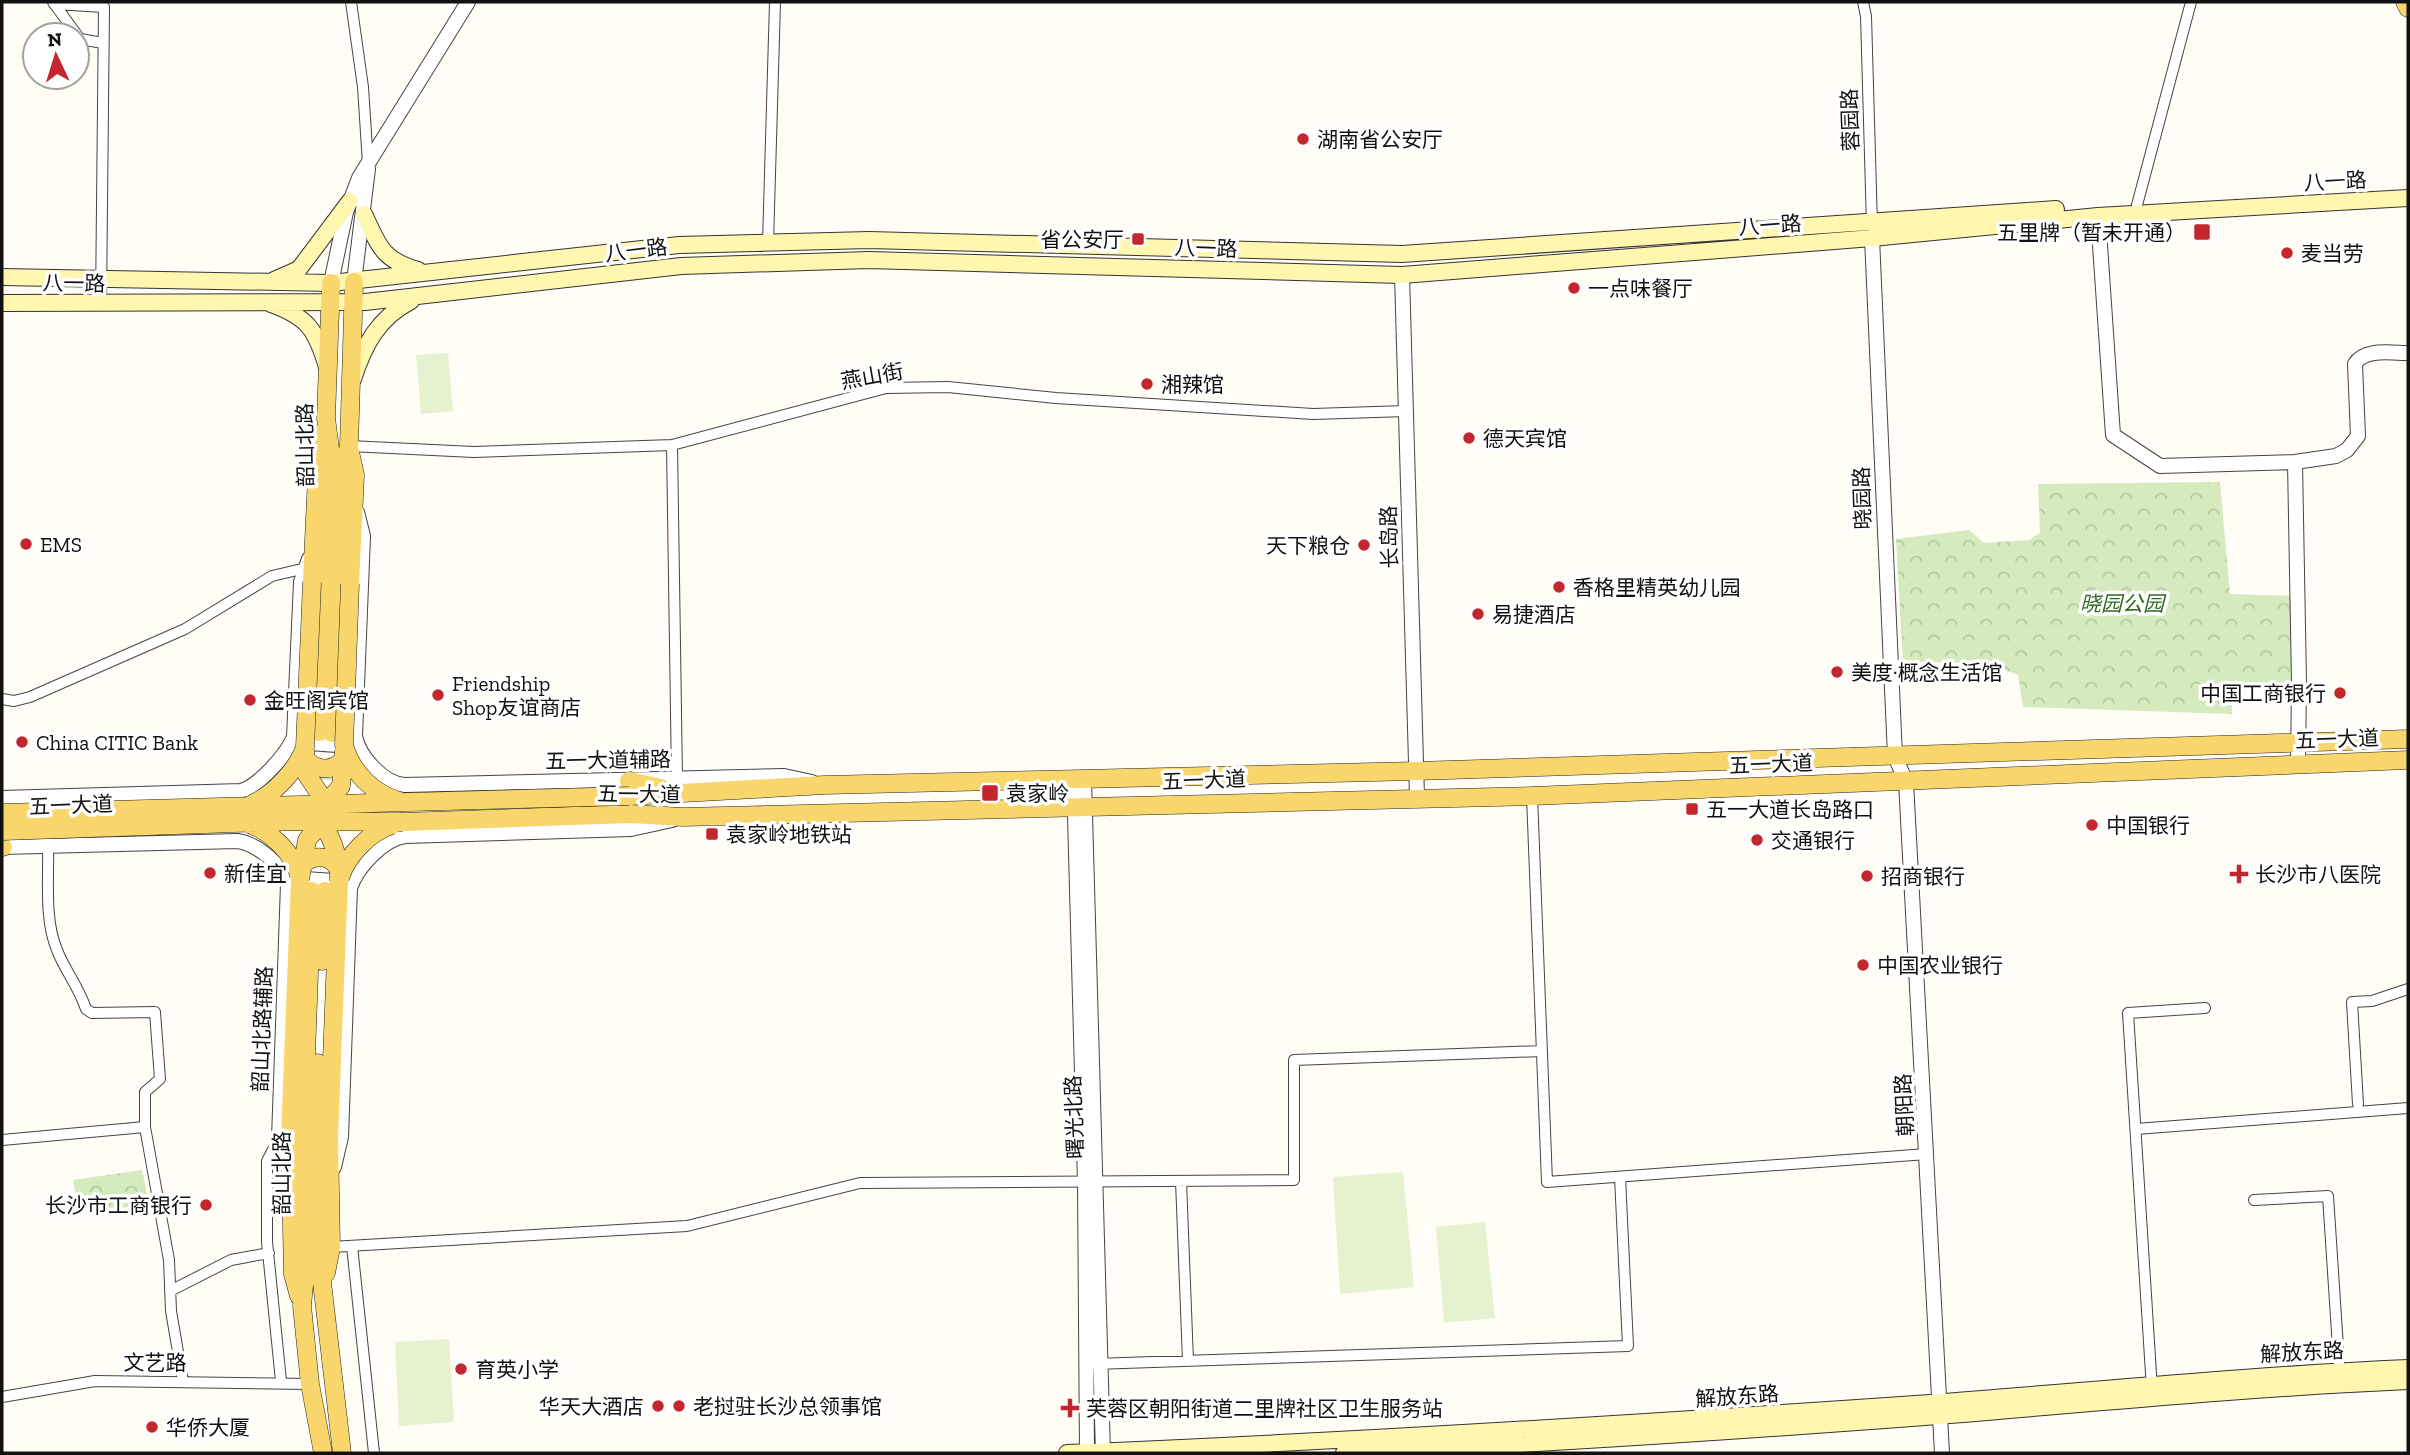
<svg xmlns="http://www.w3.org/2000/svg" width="2410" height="1455" viewBox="0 0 2410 1455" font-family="'Zilla Slab','Noto Sans SC',serif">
<defs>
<pattern id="park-crowns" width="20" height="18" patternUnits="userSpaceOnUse" patternTransform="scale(1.75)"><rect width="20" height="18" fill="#d5ebbd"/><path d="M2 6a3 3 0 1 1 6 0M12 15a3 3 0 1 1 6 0" fill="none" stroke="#b6c8a1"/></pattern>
</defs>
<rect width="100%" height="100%" fill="#fffdf5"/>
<!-- park -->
<path fill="url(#park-crowns)" d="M2220,482L2230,594L2298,596L2299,682L2231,687L2232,714L2023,707L2018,675L1988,663L1903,662L1896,539L1969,530L1984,543L2029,540L2040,533L2038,484Z
M142,1170L148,1199L140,1206L79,1213L73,1180Z"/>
<!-- pitch -->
<path fill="#e6f2cf" d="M448,353L453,411L421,414L416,355Z
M1403,1172L1414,1287L1340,1294L1333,1177Z
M1485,1222L1495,1318L1444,1323L1436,1227Z
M449,1339L454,1422L399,1426L395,1342Z"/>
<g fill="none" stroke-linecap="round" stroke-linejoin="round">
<!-- primary-tunnel -->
<path stroke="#dbdad3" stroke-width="18" stroke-dasharray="18 9" stroke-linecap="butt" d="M328,807L332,733"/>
<!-- minor casing -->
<g stroke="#444" stroke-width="12">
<path id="minor" d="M53,2L77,35
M351,2L363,87L368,164
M1863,2L1866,16L1872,226
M54,4L104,7L101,305
M77,35L80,39L103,43
M2137,205L2191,2
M768,243L775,2
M672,445L677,779
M349,446L474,452L672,445L886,388L948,387L1056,398L1313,414L1406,411
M2,699L14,701L30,697L185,629L272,576L306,568
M1532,796L1547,1182L1927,1154
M48,846C49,879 44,919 57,950C65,971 78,985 86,1009L92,1013L155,1012L160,1079L145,1092V1127
M2358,1104L2352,1002L2372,1001L2408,989
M2136,1129L2408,1108
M279,1138L267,1161V1242L281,1381
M2,1140L145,1127L169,1260L171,1311L183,1381
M1181,1181L1188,1361
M2254,1200L2328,1196L2340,1378
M352,1246L374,1453
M331,1247L687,1226L860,1183L1294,1180V1060L1542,1051
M170,1291L231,1260L269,1253
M1094,1364L1628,1346L1620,1177
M2152,1389L2128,1013L2205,1008
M2,1397L95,1381L310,1384"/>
</g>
<!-- tertiary casing -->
<g stroke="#444" stroke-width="16">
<path id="tertiary" d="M2098,216L2113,435L2160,466L2295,462L2336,456L2347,450L2358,436L2355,364C2364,348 2392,353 2408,353
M1872,238L1895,756L1906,782L1942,1453
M1402,275L1417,797
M354,282L368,169
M331,283L346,212L359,178L468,2
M2295,462L2299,682L2298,763
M357,512L363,536L355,736C359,757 384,784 405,785L784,776L812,782
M295,742L352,746
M1074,779L1085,1183L1087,1453
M1084,779L1103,1453
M2,798L241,791C259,786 287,754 294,737L301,582L309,559
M2,847L238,841C257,844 283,865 288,884L279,1138L286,1165
M291,878L348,882
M334,1167L341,1137L350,888C357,867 383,839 405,836L631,829L672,820"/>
</g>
<!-- secondary casing -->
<g stroke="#333" stroke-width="18">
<path id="secondary" d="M364,214C379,246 382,260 418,270
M2,277L331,283L679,245L869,240L1402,254L2056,209
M274,280L299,269L350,201
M2,303L365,302L681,266L869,260L1402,275L1872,238L2098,216L2408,198
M271,304C308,317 316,330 327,367
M353,379C364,345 378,318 411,301
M1067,1453C1355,1441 1643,1423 1930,1403C2090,1391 2248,1375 2408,1368
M1344,1453C1542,1444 1740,1431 1938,1416C2095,1403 2251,1388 2408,1381"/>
</g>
<!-- primary casing -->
<g stroke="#222" stroke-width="19">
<path id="primary" d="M2405,2L2408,8
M350,452L355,475L350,584
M312,582L318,456L323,432
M319,732L331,457L326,418L331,283
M332,733L342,474L349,446L354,282
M629,781L661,788
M629,796L824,785L1416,771L2408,739
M403,822L630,814L683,817L1532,796L2408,760
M2,847H3
M312,891L303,1137L305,1275L302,1306L310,1384L323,1453
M322,961L325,891
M318,1063V1248L342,1453
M326,1273L331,1247L329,1137L339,881
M299,1296L293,1274L290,1138L300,879"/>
</g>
<!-- minor -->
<use href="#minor" stroke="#fff" stroke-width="10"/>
<!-- tertiary -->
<use href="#tertiary" stroke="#fff" stroke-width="14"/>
<!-- secondary -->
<use href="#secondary" stroke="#fff6b0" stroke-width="16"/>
<!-- primary -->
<use href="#primary" stroke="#f9d66b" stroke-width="18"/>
<!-- primary-bridge casing -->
<g stroke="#222" stroke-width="19" stroke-linecap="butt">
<path id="primary-bridge" d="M350,584L344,745C351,771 373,794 399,801
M305,751L307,775L330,809
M305,758C315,771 332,772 343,760
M252,804C273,795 298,769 305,747L312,582
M321,809L341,786L344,751
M2,813L629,796
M315,816C333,834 339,856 339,881
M250,824C271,832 293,853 299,875
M3,831L296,821L403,822
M301,868C310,853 331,854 339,870
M340,878C347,855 370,832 392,825
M300,879L307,840L327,816"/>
</g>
<!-- primary-bridge -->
<use href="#primary-bridge" stroke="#f9d66b" stroke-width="18"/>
</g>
<!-- markers -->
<g fill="#c4262e" stroke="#fff" stroke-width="2.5">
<circle cx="1303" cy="139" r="7"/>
<rect x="2193" y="223" width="18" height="18" rx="3.5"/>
<rect x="1131" y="232" width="14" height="14" rx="3.5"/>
<circle cx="2287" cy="253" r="7"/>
<circle cx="1574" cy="288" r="7"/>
<circle cx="1147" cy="384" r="7"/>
<circle cx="1469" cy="438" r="7"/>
<circle cx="26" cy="544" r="7"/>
<circle cx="1364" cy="545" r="7"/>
<circle cx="1559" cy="587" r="7"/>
<circle cx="1478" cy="614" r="7"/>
<circle cx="1837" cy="672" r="7"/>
<circle cx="2340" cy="693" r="7"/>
<circle cx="438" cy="695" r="7"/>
<circle cx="250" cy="700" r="7"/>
<circle cx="22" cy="742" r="7"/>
<rect x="981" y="784" width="18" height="18" rx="3.5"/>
<rect x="1685" y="802" width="14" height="14" rx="3.5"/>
<circle cx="2092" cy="825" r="7"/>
<rect x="705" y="827" width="14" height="14" rx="3.5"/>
<circle cx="1757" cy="840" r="7"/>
<circle cx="210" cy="873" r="7"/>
<path d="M2235.5 863.5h7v7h7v7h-7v7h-7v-7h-7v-7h7z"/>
<circle cx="1867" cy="876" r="7"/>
<circle cx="1863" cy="965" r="7"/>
<circle cx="206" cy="1205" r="7"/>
<circle cx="461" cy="1369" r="7"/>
<circle cx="658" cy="1406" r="7"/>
<circle cx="679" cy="1406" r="7"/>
<path d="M1066.5 1397.5h7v7h7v7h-7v7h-7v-7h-7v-7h7z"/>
<circle cx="152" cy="1427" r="7"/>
</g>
<g text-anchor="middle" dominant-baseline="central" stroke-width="7" stroke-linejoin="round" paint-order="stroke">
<!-- street labels -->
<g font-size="21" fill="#111" stroke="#fff">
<text transform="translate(1850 120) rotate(-92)">蓉园路</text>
<text transform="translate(2335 181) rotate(-3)">八一路</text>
<text transform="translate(1770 225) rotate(-4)">八一路</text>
<text transform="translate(1206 248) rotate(2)">八一路</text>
<text transform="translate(636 250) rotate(-7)">八一路</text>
<text transform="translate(74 283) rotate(1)">八一路</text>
<text transform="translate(872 376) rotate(-10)">燕山街</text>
<text transform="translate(305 445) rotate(-91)">韶山北路</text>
<text transform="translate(1862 498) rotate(-92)">晓园路</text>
<text transform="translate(1389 537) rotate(-92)">长岛路</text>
<text transform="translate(2337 739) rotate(-2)">五一大道</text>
<text transform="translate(608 760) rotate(-1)">五一大道辅路</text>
<text transform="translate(1771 764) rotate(-2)">五一大道</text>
<text transform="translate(1204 780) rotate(-2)">五一大道</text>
<text transform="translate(639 794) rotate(1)">五一大道</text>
<text transform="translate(71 805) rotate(-2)">五一大道</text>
<text transform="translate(262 1029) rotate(-88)">韶山北路辅路</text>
<text transform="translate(1904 1105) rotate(-93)">朝阳路</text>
<text transform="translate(1074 1117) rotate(-92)">曙光北路</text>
<text transform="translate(281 1173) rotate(-90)">韶山北路</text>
<text transform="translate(2302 1352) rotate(-3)">解放东路</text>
<text x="155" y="1362">文艺路</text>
<text transform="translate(1737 1396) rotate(-4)">解放东路</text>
</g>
<!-- poi labels -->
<g font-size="21" fill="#111" stroke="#fff" text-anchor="start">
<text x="1317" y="139">湖南省公安厅</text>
<text x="2186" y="232" text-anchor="end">五里牌（暂未开通）</text>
<text x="1124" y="239" text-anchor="end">省公安厅</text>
<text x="2301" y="253">麦当劳</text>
<text x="1588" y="288">一点味餐厅</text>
<text x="1161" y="384">湘辣馆</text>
<text x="1483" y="438">德天宾馆</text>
<text x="40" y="544">EMS</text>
<text x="1350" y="545" text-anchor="end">天下粮仓</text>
<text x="1573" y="587">香格里精英幼儿园</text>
<text x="1492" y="614">易捷酒店</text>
<text x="1851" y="672">美度·概念生活馆</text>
<text x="452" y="683">Friendship<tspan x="452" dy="24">Shop友谊商店</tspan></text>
<text x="2326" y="693" text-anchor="end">中国工商银行</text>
<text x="264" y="700">金旺阁宾馆</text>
<text x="36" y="742">China CITIC Bank</text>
<text x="1006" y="793">袁家岭</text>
<text x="1706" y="809">五一大道长岛路口</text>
<text x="2106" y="825">中国银行</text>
<text x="726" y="834">袁家岭地铁站</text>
<text x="1771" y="840">交通银行</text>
<text x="224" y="873">新佳宜</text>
<text x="2255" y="874">长沙市八医院</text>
<text x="1881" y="876">招商银行</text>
<text x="1877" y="965">中国农业银行</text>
<text x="192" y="1205" text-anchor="end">长沙市工商银行</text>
<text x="475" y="1369">育英小学</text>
<text x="644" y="1406" text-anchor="end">华天大酒店</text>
<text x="693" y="1406">老挝驻长沙总领事馆</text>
<text x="1086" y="1408">芙蓉区朝阳街道二里牌社区卫生服务站</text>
<text x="166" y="1427">华侨大厦</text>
</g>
<!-- park labels -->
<g font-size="21" font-style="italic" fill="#2f6b1f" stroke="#fff">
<text x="2122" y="603">晓园公园</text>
</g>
</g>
<!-- border -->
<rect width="2410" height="1455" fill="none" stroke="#111111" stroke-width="7"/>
<!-- north arrow -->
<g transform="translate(56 56) rotate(356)"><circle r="33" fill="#ffffff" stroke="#a0a0a0" stroke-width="2"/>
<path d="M0-5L12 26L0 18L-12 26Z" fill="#c4262e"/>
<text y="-10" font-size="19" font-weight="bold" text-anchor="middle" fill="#111111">N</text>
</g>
</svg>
